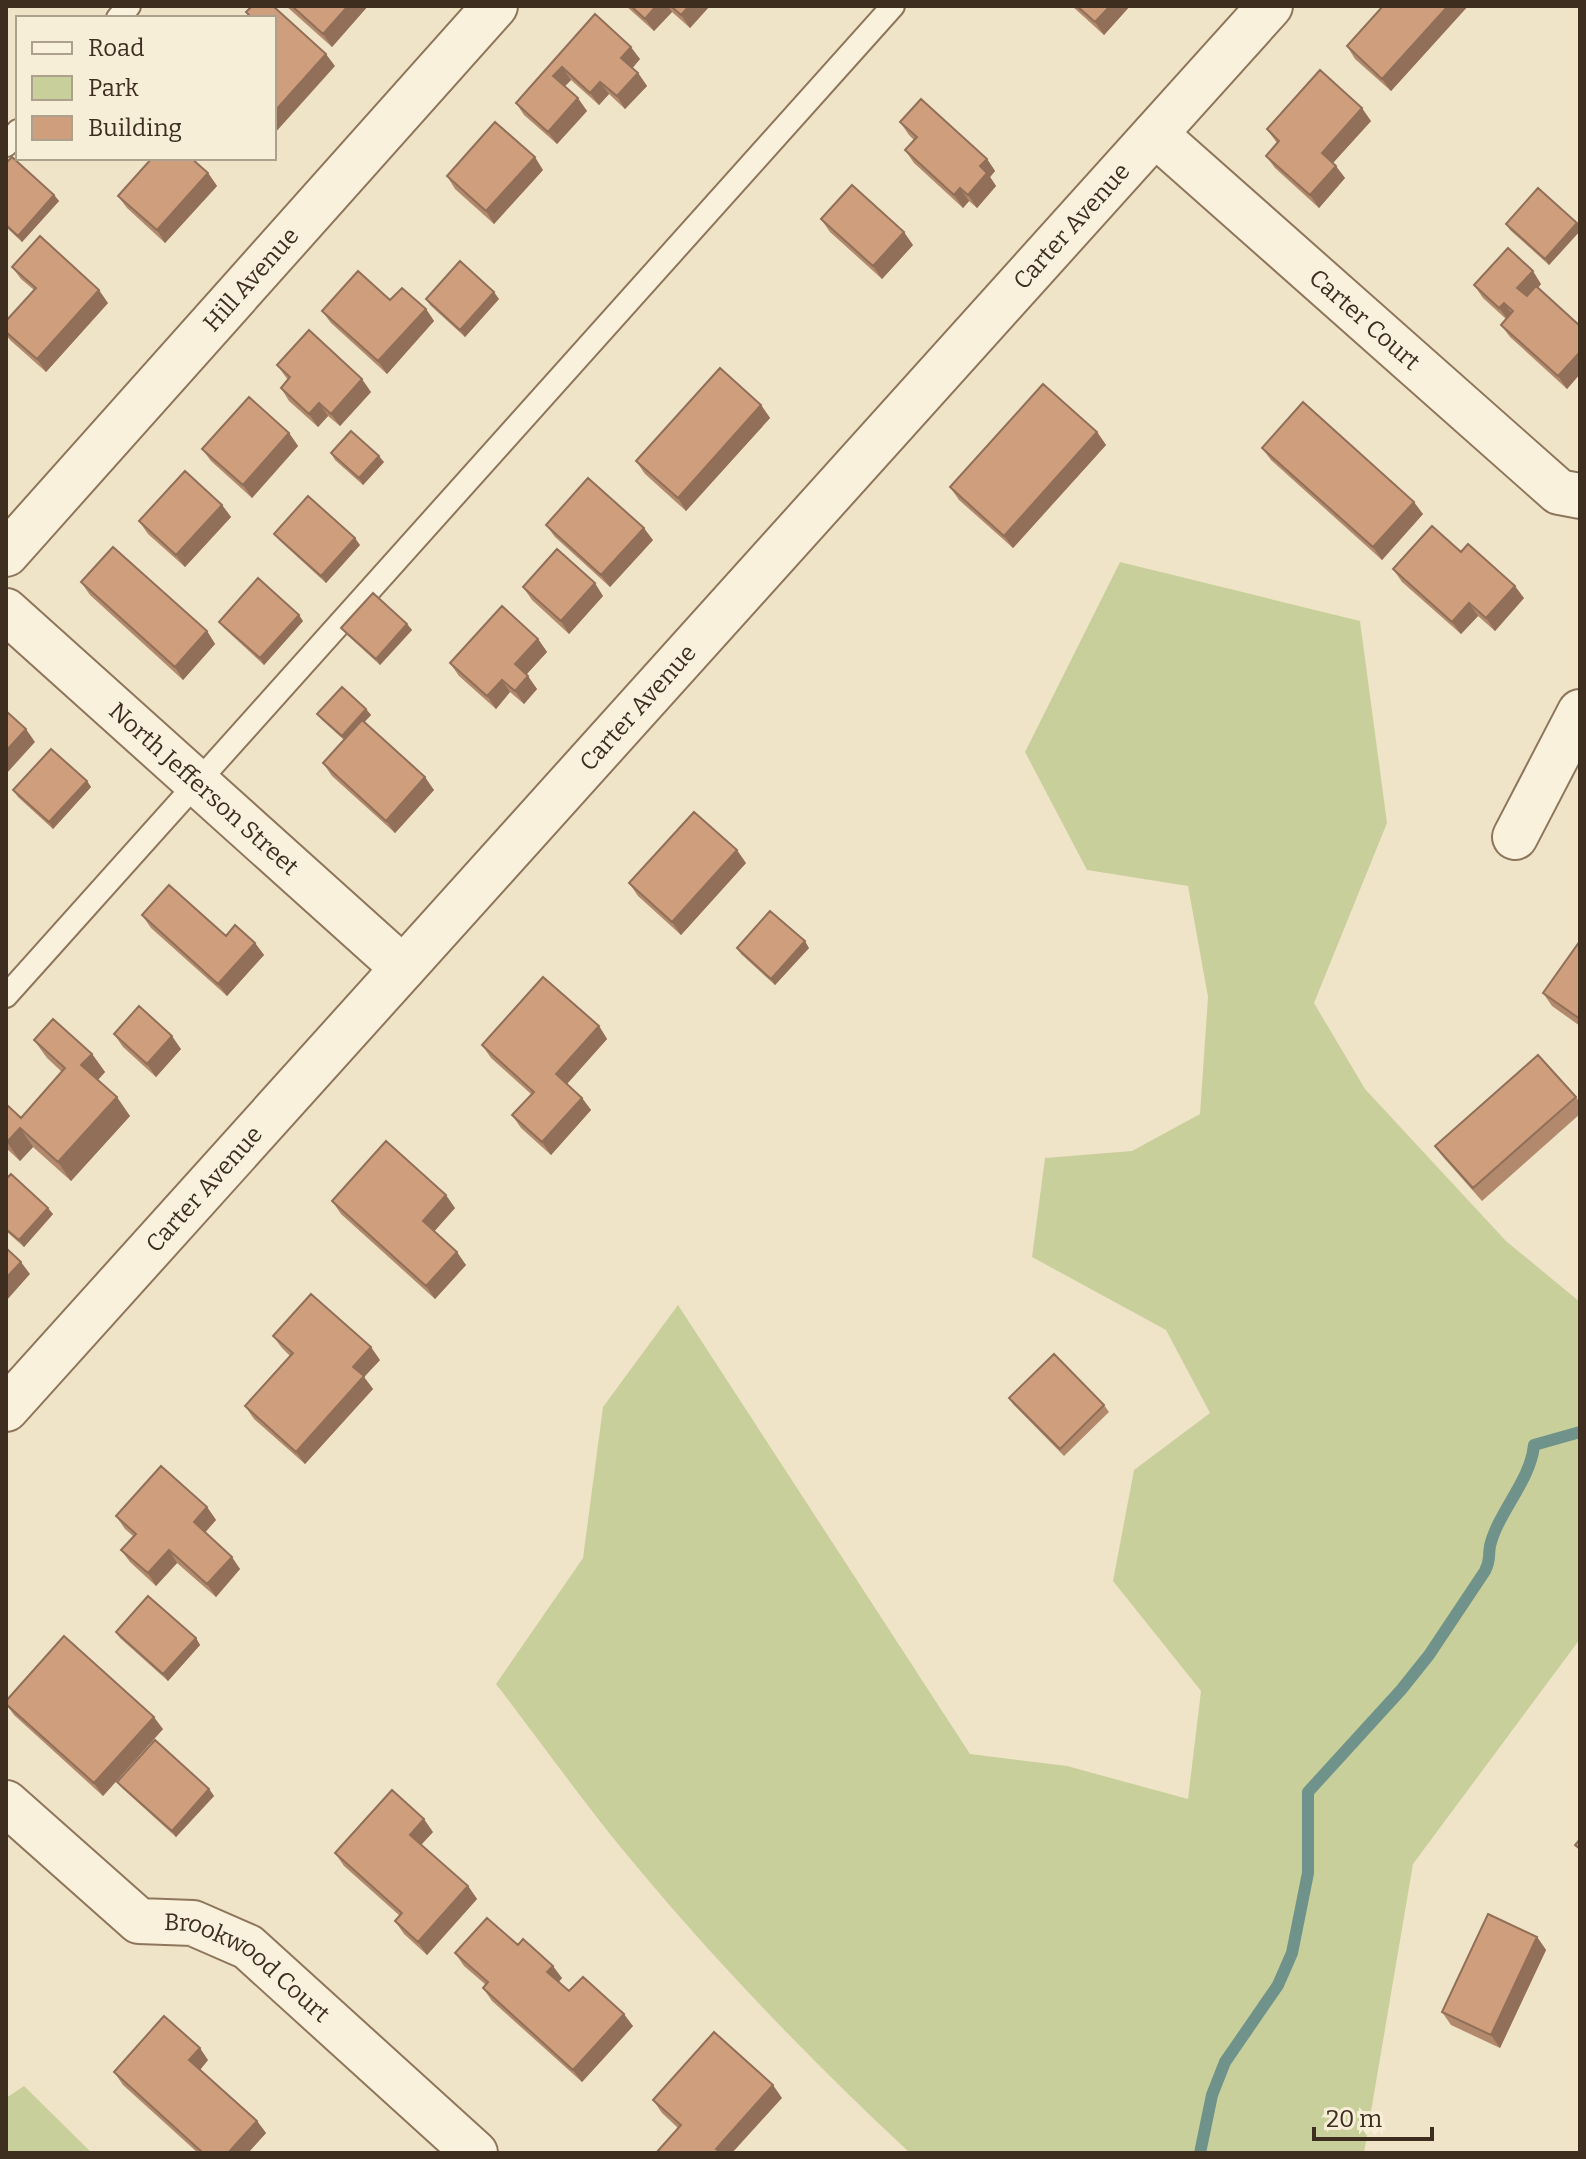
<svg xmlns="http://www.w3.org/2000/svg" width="1586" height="2159" viewBox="0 0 1586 2159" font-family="Bitter,serif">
<rect width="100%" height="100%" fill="#f0e4c8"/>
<!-- green -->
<path fill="#c9cf9b" d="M1120,562L1360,621L1387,823L1314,1003L1365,1089L1506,1241L1580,1302V1639L1413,1864L1364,2153H910C807,2057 707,1953 618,1844C576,1792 537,1737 496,1684L583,1558L603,1407L678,1305L970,1754L1067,1766L1188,1799L1201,1691L1113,1581L1134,1470L1210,1413L1166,1330L1032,1257L1045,1158L1132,1151L1200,1114L1208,997L1188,886L1087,870L1025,752Z
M24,2086L92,2153H6V2098Z"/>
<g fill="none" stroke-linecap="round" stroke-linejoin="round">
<!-- stream -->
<path stroke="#6f938a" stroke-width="12" d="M1200,2153L1212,2095L1225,2062L1278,1985L1292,1953L1308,1873V1792L1401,1690L1429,1655L1485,1571C1491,1559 1488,1557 1490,1546C1498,1512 1531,1480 1534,1445L1580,1432"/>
<!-- service casing -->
<g stroke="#8d765c" stroke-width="26">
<path id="service" d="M118,18L129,6
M6,145L18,131
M6,996L893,6"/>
</g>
<!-- minor casing -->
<g stroke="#8d765c" stroke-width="48">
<g id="minor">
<path id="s1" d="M1155,134L1559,492L1580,496"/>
<path id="s2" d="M6,554L495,6"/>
<path id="s3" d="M6,611L403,968"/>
<path d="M1515,837L1580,712"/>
<path id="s4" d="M6,1803L139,1921L193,1923L248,1947L475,2153"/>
</g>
</g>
<!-- tertiary casing -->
<g stroke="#8d765c" stroke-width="48">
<g id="tertiary">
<path id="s5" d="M6,1409L1270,6"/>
</g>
</g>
<!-- service -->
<use href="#service" stroke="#faf1dc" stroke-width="22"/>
<!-- minor -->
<use href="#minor" stroke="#faf1dc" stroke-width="44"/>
<!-- tertiary -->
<use href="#tertiary" stroke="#faf1dc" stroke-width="44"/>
</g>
<!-- wall -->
<path fill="#b2896c" d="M286,6H368L332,47Z
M626,6H707L708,8L690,28L672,12L654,31Z
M1072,6H1130L1104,35Z
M1383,6H1468L1391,91L1355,59L1347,46Z
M595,14L640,59L632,68L638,73L647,86L625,109L609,94L599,105L571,80L565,86L587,111L557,144L524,115L516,103Z
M1371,121L1333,163L1345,178L1319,208L1275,168L1266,156L1277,143L1267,129Z
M900,122L987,159L995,171L990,177L996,186L977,208L969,201L963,208L914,163L905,150L914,140L909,135Z
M6,163L54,195L59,201L22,242L6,227Z
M543,170L494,224L455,189L447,176Z
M208,173L217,186L165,243L127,208L118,196Z
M821,219L913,245L882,279L830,232Z
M1577,223L1580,228V231L1549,265L1510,230L1506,224Z
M12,267L108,303L46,372L10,340L6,335V321L34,290L21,279Z
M1541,284L1538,288L1580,326V374L1567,389L1510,337L1501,325L1506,319L1483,298L1474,285Z
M426,299H499L465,337L430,305Z
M426,309L434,321L387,374L331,323L322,311Z
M277,365L371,392L340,426L328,416L318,427L289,401L281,388L288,380Z
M761,405L770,418L686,511L645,474L636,461Z
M1097,432L1106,445L1013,548L959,500L950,487Z
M289,433L298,446L252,498L211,461L202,449Z
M1262,448L1423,514L1382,560L1271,460Z
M331,453L384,462L363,485L335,460Z
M222,505L231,517L185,567L148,534L139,521Z
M546,525L653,540L610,587L555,537Z
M274,534L360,545L326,583L279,540Z
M1461,552L1524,598L1495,631L1478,616L1461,634L1402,582L1393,569Z
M81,582L207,631L215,644L183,680L90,595Z
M523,587L603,596L569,634L532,600Z
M303,621L264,665L224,628L219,622Z
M407,624L412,630L380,665L346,634L341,628Z
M538,639L547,652L526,675L537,689L524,704L510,692L496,709L459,676L450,663Z
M366,709L371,715L364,722L434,790L395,833L332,776L323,763L344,740L322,720L317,714Z
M87,781L91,787L53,829L18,797L13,790Z
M746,863L681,935L638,896L629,883Z
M142,915L255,943L264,955L227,996L151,928Z
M1580,941V1026L1552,1006L1543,993Z
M737,948H809L775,985L741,954Z
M599,1026L607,1039L567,1084L582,1098L591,1110L551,1155L521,1128L512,1115L531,1094L491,1058L482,1045Z
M114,1034L181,1049L156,1077L123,1047Z
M34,1040L92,1054L105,1072L98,1080L130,1116L71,1181L33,1147L20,1161L6,1148V1104L21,1118L62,1072L47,1058Z
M1576,1097L1580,1103V1114L1482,1201L1444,1158L1435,1146Z
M6,1179L53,1214L24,1247L6,1231Z
M332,1201L455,1208L434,1231L466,1265L435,1299L341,1214Z
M273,1336L380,1360L364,1377L373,1389L305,1464L254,1419L245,1406L290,1356L282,1348Z
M1009,1398L1104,1405L1109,1412L1064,1456L1013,1404Z
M207,1507L216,1520L205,1533L240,1569L216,1597L177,1563L156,1586L130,1562L121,1550L133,1536L125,1529L116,1516Z
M116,1632L196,1638L200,1645L168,1681L120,1638Z
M6,1704L163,1729L103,1796L14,1715Z
M117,1782L209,1789L214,1796L176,1837L122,1788Z
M433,1832L421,1845L468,1886L477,1899L427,1955L404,1934L395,1921L400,1916L344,1866L335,1853Z
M1537,1937L1546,1950L1500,2048L1451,2025L1442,2012Z
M518,1945L562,1978L559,1982L569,1991L633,2026L582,2082L492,2001L483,1988L486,1985L464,1966L455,1953Z
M208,2060L200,2070L257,2121L266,2133L248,2153H198L123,2085L114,2072Z
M782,2098L678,2128L662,2113L653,2100Z"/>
<!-- shaded-wall -->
<path fill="#916f58" d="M348,6H368L332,47L323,34Z
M656,6H668L672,12L654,31L645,19Z
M689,6H707L708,8L690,28L681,15Z
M1110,6H1130L1104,35L1095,22Z
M1448,6H1468L1391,91L1382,79Z
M631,47L640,59L630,71L621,58Z
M326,54L335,66L274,134V112Z
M562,67L571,80L562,89L553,76Z
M638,73L647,86L625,109L617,96Z
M600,82L609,94L599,105L590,93Z
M578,98L587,111L557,144L548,132Z
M1362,108L1371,121L1331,165L1322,153Z
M535,157L543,170L494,224L486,211Z
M987,159L995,171L990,177L996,186L977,208L968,195L980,166Z
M1336,166L1345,178L1319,208L1310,195Z
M208,173L217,186L165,243L157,230Z
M960,188L969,201L963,208L954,195Z
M54,195L59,201L22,242L18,236Z
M1577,223L1580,228V231L1549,265L1545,259Z
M904,232L913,245L882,279L873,266Z
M1533,271L1541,284L1526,301L1517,288Z
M99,290L108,303L46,372L37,359Z
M494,292L499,299L465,337L460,330Z
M1504,303L1513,315L1508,320L1499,308Z
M426,309L434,321L387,374L378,361Z
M1580,352V374L1567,389L1558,376Z
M362,379L371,392L340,426L331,414Z
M319,403L328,416L318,427L309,414Z
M761,405L770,418L686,511L678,498Z
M1097,432L1106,445L1013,548L1004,536Z
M289,433L298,446L252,498L243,485Z
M379,456L384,462L363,485L359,478Z
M1414,502L1423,514L1382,560L1373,547Z
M222,505L231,517L185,567L176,555Z
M644,528L653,540L610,587L601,575Z
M355,538L360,545L326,583L321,576Z
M595,583L603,596L569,634L561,621Z
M1515,586L1524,598L1495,631L1486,618Z
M1469,603L1478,616L1461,634L1452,622Z
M299,615L303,621L264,665L260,658Z
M407,624L412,630L380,665L376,659Z
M207,631L215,644L183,680L175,667Z
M538,639L547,652L524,677L515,664Z
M528,676L537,689L524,704L515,691Z
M502,680L510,692L496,709L487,696Z
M366,709L371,715L346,742L342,736Z
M26,729L35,742L6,774V751Z
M425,777L434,790L395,833L386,821Z
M87,781L91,787L53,829L49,822Z
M737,850L746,863L681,935L672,922Z
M805,941L809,948L775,985L771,979Z
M255,943L264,955L227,996L218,984Z
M599,1026L607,1039L565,1086L556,1074Z
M172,1036L181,1049L156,1077L147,1064Z
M92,1054L105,1072L94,1084L81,1065Z
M117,1097L130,1116L71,1181L58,1162Z
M582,1098L591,1110L551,1155L542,1142Z
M20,1128L33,1147L20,1161L7,1142Z
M446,1195L455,1208L432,1234L423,1221Z
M48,1208L53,1214L24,1247L19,1240Z
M457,1252L466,1265L435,1299L426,1286Z
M21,1262L30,1274L6,1301V1278Z
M371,1347L380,1360L364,1377L373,1389L305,1464L296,1452L353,1367Z
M207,1507L216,1520L202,1535L194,1522Z
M169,1550L177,1563L156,1586L148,1573Z
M232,1557L240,1569L216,1597L207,1584Z
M196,1638L200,1645L168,1681L163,1674Z
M154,1717L163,1729L103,1796L94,1783Z
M209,1789L214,1796L176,1837L172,1831Z
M424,1819L433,1832L419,1847L410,1835Z
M468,1886L477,1899L427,1955L418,1942Z
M1537,1937L1546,1950L1500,2048L1491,2035Z
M553,1966L562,1978L556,1984L547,1972Z
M624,2014L633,2026L582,2082L573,2070Z
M200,2048L208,2060L198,2072L189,2060Z
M773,2085L782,2098L732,2153H719L716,2149Z
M257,2121L266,2133L248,2153H228Z"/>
<!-- building -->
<path fill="#cf9f7d" stroke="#916f58" stroke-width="2" d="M252,6H273L326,54L274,112V18H252L246,12Z
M292,6H348L323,34Z
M631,6H656L645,19Z
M671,6H689L681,15Z
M1077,6H1110L1095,22Z
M1383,6H1448L1382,79L1347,46Z
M595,14L631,47L621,58L638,73L617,96L600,82L590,93L562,67L553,76L578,98L548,132L516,103Z
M1320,70L1362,108L1322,153L1336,166L1310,195L1266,156L1279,141L1267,129Z
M921,99L987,159L980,166L987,173L968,195L960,188L954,195L905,150L917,137L900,122Z
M495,122L535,157L486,211L447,176Z
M12,157L54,195L18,236L6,225V163Z
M152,158H191L208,173L157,230L118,196Z
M852,185L904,232L873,266L821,219Z
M1538,188L1577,223L1545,259L1506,224Z
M40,236L99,290L37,359L6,332V321L36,288L12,267Z
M1508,248L1533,271L1517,288L1527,296L1536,286L1580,326V352L1558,376L1501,325L1513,311L1504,303L1499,308L1474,285Z
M460,261L494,292L460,330L426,299Z
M358,271L390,300L402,288L426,309L378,361L322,311Z
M309,330L362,379L331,414L319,403L309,414L281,388L290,377L277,365Z
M720,368L761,405L678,498L636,461Z
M1043,384L1097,432L1004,536L950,487Z
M249,397L289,433L243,485L202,449Z
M1303,402L1414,502L1373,547L1262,448Z
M351,431L379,456L359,478L331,453Z
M185,471L222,505L176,555L139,521Z
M588,478L644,528L601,575L546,525Z
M308,496L355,538L321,576L274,534Z
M1432,526L1461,552L1468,544L1515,586L1486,618L1469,603L1452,622L1393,569Z
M113,547L207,631L175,667L81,582Z
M557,549L595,583L561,621L523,587Z
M258,578L299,615L260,658L219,622Z
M373,593L407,624L376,659L341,628Z
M502,606L538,639L515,664L528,676L515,691L502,680L487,696L450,663Z
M342,687L366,709L342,736L317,714Z
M6,711L26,729L6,751Z
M362,720L425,777L386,821L323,763Z
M51,749L87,781L49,822L13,790Z
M694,812L737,850L672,922L629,883Z
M169,885L226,936L235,925L255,943L218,984L142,915Z
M770,911L805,941L771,979L737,948Z
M1580,941V1019L1543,993Z
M543,977L599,1026L556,1074L582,1098L542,1142L512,1115L534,1092L482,1045Z
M139,1006L172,1036L147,1064L114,1034Z
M53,1019L92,1054L81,1065L117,1097L58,1162L20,1128L7,1142L6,1141V1104L21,1118L65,1068L34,1040Z
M1538,1055L1576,1097L1473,1188L1435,1146Z
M386,1141L446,1195L423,1221L457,1252L426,1286L332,1201Z
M11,1174L48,1208L19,1240L6,1229V1179Z
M6,1248L21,1262L6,1278Z
M311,1294L371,1347L353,1367L364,1376L296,1452L245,1406L293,1353L273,1336Z
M1054,1354L1104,1405L1060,1449L1009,1398Z
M161,1466L207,1507L194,1522L232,1557L207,1584L169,1550L148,1573L121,1550L136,1534L116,1516Z
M148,1596L196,1638L163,1674L116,1632Z
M64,1636L154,1717L94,1783L6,1704V1701Z
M155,1740L209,1789L172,1831L117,1782Z
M392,1790L424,1819L410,1835L468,1886L418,1942L395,1921L402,1913L335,1853Z
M1580,1839V1849L1575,1845Z
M1488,1914L1537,1937L1491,2035L1442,2012Z
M487,1918L518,1945L523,1939L553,1966L547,1972L569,1991L583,1977L624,2014L573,2070L483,1988L488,1982L455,1953Z
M164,2016L200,2048L189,2060L257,2121L228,2153H203L114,2072Z
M714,2032L773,2085L716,2149L721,2153H656L681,2125L653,2100Z"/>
<g text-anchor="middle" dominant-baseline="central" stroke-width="7" stroke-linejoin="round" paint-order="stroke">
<!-- street labels -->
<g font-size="24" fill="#3d2e20" stroke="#f7eed8">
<text stroke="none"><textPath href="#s5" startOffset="1592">Carter Avenue</textPath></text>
<text stroke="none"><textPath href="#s2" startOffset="368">Hill Avenue</textPath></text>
<text stroke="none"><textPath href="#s1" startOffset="280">Carter Court</textPath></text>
<text stroke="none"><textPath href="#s5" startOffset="944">Carter Avenue</textPath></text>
<text stroke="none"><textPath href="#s3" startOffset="266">North Jefferson Street</textPath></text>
<text stroke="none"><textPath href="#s5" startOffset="296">Carter Avenue</textPath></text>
<text stroke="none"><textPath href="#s4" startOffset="300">Brookwood Court</textPath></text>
</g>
</g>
<!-- border -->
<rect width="1586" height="2159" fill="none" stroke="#3d2e20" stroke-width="16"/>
<!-- legend -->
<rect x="16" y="16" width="260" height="144" fill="#f7eed8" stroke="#ada18e" stroke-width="2"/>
<rect x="32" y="42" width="40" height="12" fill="#faf1dc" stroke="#ada18e" stroke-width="2"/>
<text x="88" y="56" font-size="24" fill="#3d2e20">Road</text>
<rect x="32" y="76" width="40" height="24" fill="#c9cf9b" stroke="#ada18e" stroke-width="2"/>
<text x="88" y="96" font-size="24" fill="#3d2e20">Park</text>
<rect x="32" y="116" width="40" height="24" fill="#cf9f7d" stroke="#ada18e" stroke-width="2"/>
<text x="88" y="136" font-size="24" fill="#3d2e20">Building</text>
<!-- scale -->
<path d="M1314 2127v12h118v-12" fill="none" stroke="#3d2e20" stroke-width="4"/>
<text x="1326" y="2127" font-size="24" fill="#3d2e20" stroke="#f7eed8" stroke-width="6" paint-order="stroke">20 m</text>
</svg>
